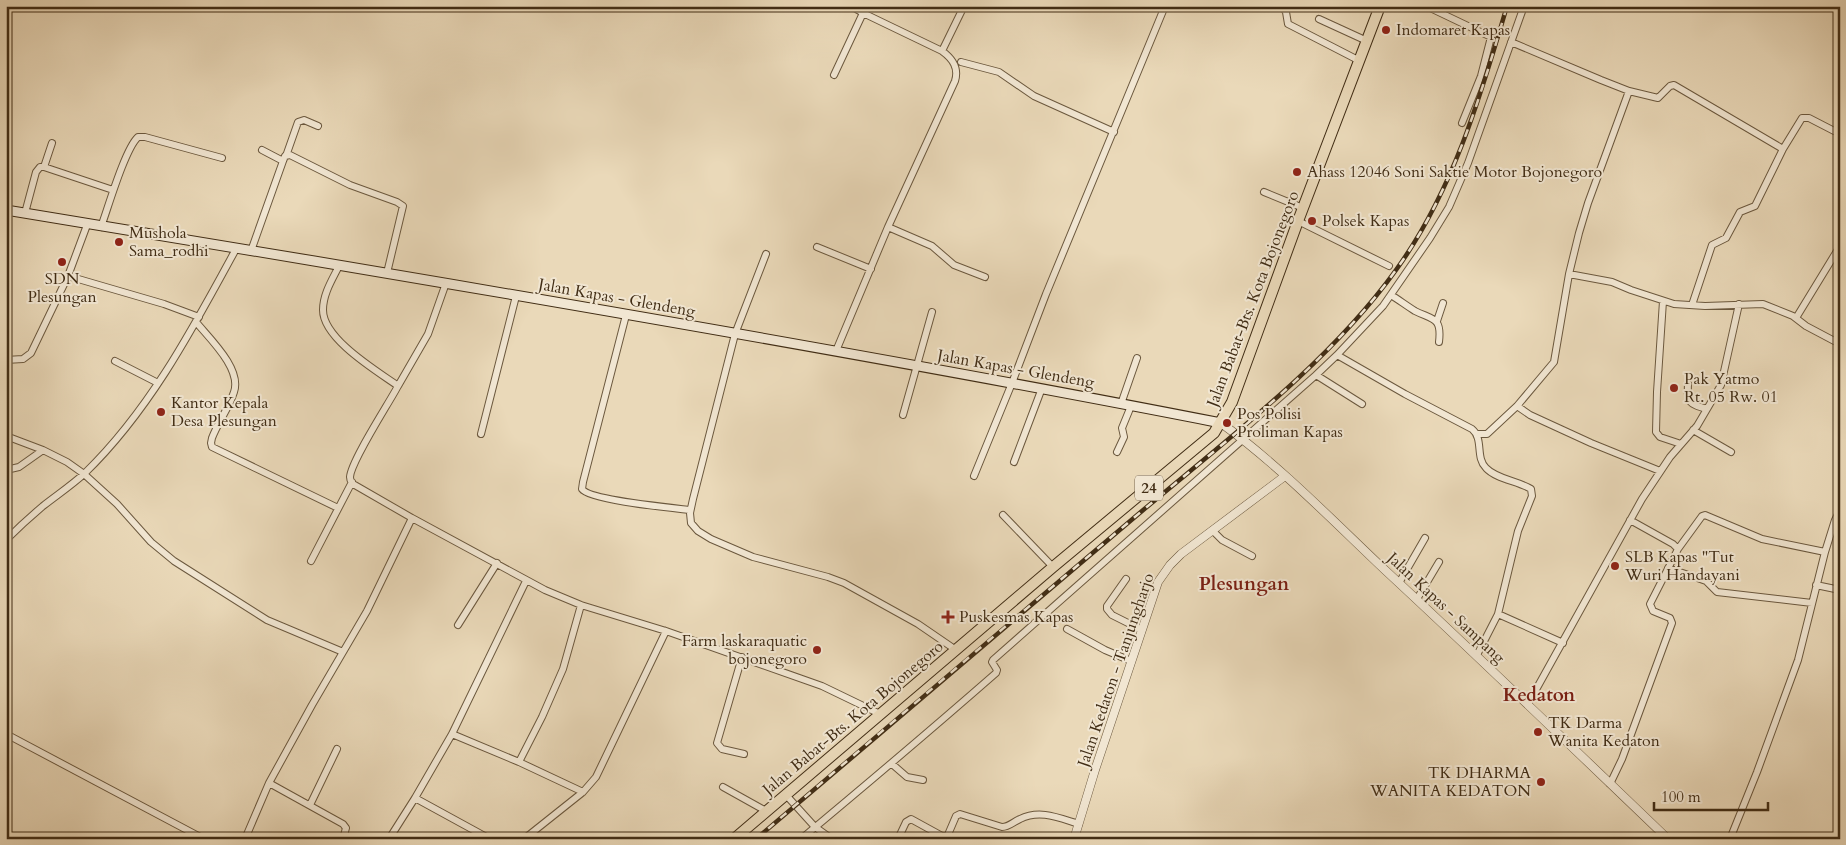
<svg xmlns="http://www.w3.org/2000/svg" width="1846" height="845" viewBox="0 0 1846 845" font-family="Cardo,serif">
<rect width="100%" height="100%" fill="#ead9b9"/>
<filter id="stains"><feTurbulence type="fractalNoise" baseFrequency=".004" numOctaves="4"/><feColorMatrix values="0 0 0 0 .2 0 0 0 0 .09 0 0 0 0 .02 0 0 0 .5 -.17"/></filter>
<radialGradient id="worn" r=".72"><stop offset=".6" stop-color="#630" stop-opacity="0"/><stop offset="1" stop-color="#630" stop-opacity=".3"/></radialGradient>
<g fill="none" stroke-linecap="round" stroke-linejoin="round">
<!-- minor casing -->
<g stroke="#6b583e" stroke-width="8">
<path id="minor" d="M866,6L863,13L942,51
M1282,6L1286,12L1288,24L1292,26L1360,61
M1426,6L1491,37L1481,76L1462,123
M1319,19L1367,41
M1511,42L1601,80L1629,91L1658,98L1670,86L1674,85L1783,149
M961,62L999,72L1034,96L1114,132
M834,75L863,13L851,6
M1836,132L1840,124
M262,150L283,161
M286,156L298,122L304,120L318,126
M44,167L52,143
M1264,192L1303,208
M25,213L36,172L40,167H44L113,190
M1298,221L1389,266
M101,227C108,208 125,149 138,137H145L222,158
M888,227L932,246L954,265L985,277
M817,247L871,269
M251,251L283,161L285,156L290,155L350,185L397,202L403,206L387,273
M766,254L735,334L693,499L690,513L691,523L698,531L711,539L753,557L828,577L844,583L918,624L956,650
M339,266C332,280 323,294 323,310C323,339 377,371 398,386C389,403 351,461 350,477C350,481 351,481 353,484L412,518L545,590L581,605L666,631L822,686L880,714
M1569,274L1612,282L1631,290L1674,304L1705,306L1763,304L1793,316L1806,326L1840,344
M68,276L164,304L199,317
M1391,295C1399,300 1407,306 1415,311C1433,320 1442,317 1439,342
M1663,301L1657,392L1656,432L1660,437L1681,444
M1692,305L1712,245L1726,238L1740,212L1755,206L1783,149L1802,118H1809L1840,134
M626,315L583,482L582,489C589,500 673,508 690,510
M1796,318L1840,246
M1437,321L1443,303
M196,322C210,339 242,369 234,392C229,408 218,422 212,438L211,443L212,447L338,508
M836,351L888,227L955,81C959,68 953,59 942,51L964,6
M1337,355L1405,394L1472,429C1484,439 1475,457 1486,468C1496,479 1518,481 1531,489L1532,496L1518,531L1498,614L1563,643
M6,360L23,359L31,353L68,276L87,225
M115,361L158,383
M1316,375L1362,404
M398,386L428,334L446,283
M1121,404L1137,358
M1517,406L1530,415L1591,443L1660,471
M1707,409L1721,385L1739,304
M903,415L932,312
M1693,430L1731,452
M481,434L516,296
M1477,434H1487L1517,406L1554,362L1569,274L1579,233L1588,203L1629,91
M6,436L43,450
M1117,452L1124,437L1122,428L1131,406
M1014,462L1042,388
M6,470L19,467L43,450L67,462L84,474L117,504L151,542L174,561L267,620L343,652
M974,476L1012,383L1046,294L1165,6
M1003,515L1053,567
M1213,531L1222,540L1252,556
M6,540C18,528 30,517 43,506C57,495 72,485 85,473C150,410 193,328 236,249
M1678,549L1702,516L1705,515L1762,539L1825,552
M311,561L352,482
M1668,568L1706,581L1717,592L1812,603
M1126,579L1107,606V609L1112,615L1142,630
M1399,583L1425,538
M1816,585L1840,590
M1417,599L1439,562
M458,625L497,563
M1067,629L1105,650L1131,661
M1477,655L1498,614
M742,657L717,743L722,749L744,754
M1528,704L1642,499L1670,457L1697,426L1707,409C1689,404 1687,403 1688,384
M6,734L204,839
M452,734L519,762L583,792
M519,762L542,717L563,669L581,605
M892,764L907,777L923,780
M269,783L343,824L346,828L343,839
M1610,784L1622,759L1672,623L1670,618L1653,611L1650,604L1678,549L1673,544L1630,520
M723,787L766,811
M786,795L815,827L832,839
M415,798L490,839
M310,805L337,749
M245,839L269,783L312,705L367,611L412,518
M389,839L415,798L452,734L526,581
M524,839L583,792L596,777L666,631
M801,839C867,784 932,729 996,673L997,670L992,662L993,660L1316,375L1337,355L1383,306L1430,238L1449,207L1468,163L1524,6
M898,839L906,822L911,819L942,836L947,837L956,816L960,814L1002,827C1009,827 1013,822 1020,819C1040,809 1059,818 1079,824
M1730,839L1757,772L1798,660L1825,552L1835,520L1840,510"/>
</g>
<!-- tertiary casing -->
<g stroke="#6b583e" stroke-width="9">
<path id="tertiary" d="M1221,423C1280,466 1332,520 1385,570C1480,658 1574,749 1668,839
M1074,839L1095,770L1158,582L1170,565L1181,554L1285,476"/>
</g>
<!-- secondary casing -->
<g stroke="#412d15" stroke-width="11">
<path id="secondary" d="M6,210C135,232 263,252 391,274C669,321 946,369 1221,423"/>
</g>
<!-- trunk casing -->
<g stroke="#412d15" stroke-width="12">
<path id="trunk" d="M734,839L1053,567L1214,433L1232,402L1298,221L1380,6"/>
</g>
<!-- minor -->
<use href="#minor" stroke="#f1e6d2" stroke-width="6"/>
<!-- tertiary -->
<use href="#tertiary" stroke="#f1e6d2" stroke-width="8"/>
<!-- secondary -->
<use href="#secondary" stroke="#f1e6d2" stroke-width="9"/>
<!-- trunk -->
<use href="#trunk" stroke="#ead9b9" stroke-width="10"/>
<!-- rail casing -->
<g stroke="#412d15" stroke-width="4.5">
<path id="rail" d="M756,839C884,729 1013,620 1142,511C1229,438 1330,362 1396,270C1453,191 1480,98 1507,6"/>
</g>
<!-- rail -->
<use href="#rail" stroke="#f1e6d2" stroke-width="2.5" stroke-dasharray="8" stroke-linecap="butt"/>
</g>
<!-- markers -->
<g fill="#8f2418" stroke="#f1e6d2" stroke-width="2">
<circle cx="1386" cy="30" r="5"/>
<circle cx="1297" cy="172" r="5"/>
<circle cx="1312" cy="221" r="5"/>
<circle cx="119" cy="242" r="5"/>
<circle cx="62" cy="262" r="5"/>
<circle cx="1674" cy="388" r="5"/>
<circle cx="161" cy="412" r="5"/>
<circle cx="1227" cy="423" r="5"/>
<circle cx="1615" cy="566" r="5"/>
<path d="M945.5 609.5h5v5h5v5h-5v5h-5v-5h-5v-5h5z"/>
<circle cx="817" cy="650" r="5"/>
<circle cx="1538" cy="732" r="5"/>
<circle cx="1541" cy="782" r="5"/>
</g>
<g text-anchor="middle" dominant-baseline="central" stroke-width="4" stroke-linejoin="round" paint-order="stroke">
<!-- shield labels -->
<rect fill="#f1e6d2" stroke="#76644e" stroke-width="1" x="1135" y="475.5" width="28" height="25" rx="4"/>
<g font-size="15" font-weight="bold" fill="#412d15">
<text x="1149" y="488">24</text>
</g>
<!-- poi labels -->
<g font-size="16" fill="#412d15" stroke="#f1e6d2" text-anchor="start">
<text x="1396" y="30">Indomaret Kapas</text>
<text x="1307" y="172">Ahass 12046 Soni Saktie Motor Bojonegoro</text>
<text x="1322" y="221">Polsek Kapas</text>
<text x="129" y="233">Mushola<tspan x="129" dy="18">Sama_rodhi</tspan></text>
<text x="62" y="279" text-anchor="middle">SDN<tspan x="62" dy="18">Plesungan</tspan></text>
<text x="1684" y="379">Pak Yatmo<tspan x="1684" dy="18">Rt. 05 Rw. 01</tspan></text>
<text x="171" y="403">Kantor Kepala<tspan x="171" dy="18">Desa Plesungan</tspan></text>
<text x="1237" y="414">Pos Polisi<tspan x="1237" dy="18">Proliman Kapas</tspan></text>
<text x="1625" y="557">SLB Kapas "Tut<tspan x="1625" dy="18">Wuri Handayani</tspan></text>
<text x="959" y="617">Puskesmas Kapas</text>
<text x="807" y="641" text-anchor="end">Farm laskaraquatic<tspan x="807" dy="18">bojonegoro</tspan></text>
<text x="1548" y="723">TK Darma<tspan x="1548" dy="18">Wanita Kedaton</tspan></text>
<text x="1531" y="773" text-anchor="end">TK DHARMA<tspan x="1531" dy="18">WANITA KEDATON</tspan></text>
</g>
<!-- street labels -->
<g font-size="16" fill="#412d15" stroke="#f1e6d2">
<text transform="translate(617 298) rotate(10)">Jalan Kapas - Glendeng</text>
<text transform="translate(1253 299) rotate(-69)">Jalan Babat-Bts. Kota Bojonegoro</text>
<text transform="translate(1016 369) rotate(10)">Jalan Kapas - Glendeng</text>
<text transform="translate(1446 608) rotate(43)">Jalan Kapas - Sampang</text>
<text transform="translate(1116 670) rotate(-71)">Jalan Kedaton - Tanjungharjo</text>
<text transform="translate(853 718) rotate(-40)">Jalan Babat-Bts. Kota Bojonegoro</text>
</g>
<!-- quarter labels -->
<g font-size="19" font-weight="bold" fill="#7a1f14" stroke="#f1e6d2">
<text x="1244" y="584">Plesungan</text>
<text x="1539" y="695">Kedaton</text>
</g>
</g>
<!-- margin -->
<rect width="1846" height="845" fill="none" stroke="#ead9b9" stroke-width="25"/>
<rect x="8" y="8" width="1831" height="830" fill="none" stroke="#412d15" stroke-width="2.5"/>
<rect x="12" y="12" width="1821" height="820" fill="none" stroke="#412d15"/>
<!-- scale -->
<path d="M1654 802v8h114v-8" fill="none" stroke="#412d15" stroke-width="2.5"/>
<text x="1661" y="802" font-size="15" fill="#412d15" stroke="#f1e6d2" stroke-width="4" paint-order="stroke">100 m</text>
<rect width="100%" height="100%" filter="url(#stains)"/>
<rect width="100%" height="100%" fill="url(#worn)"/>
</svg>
